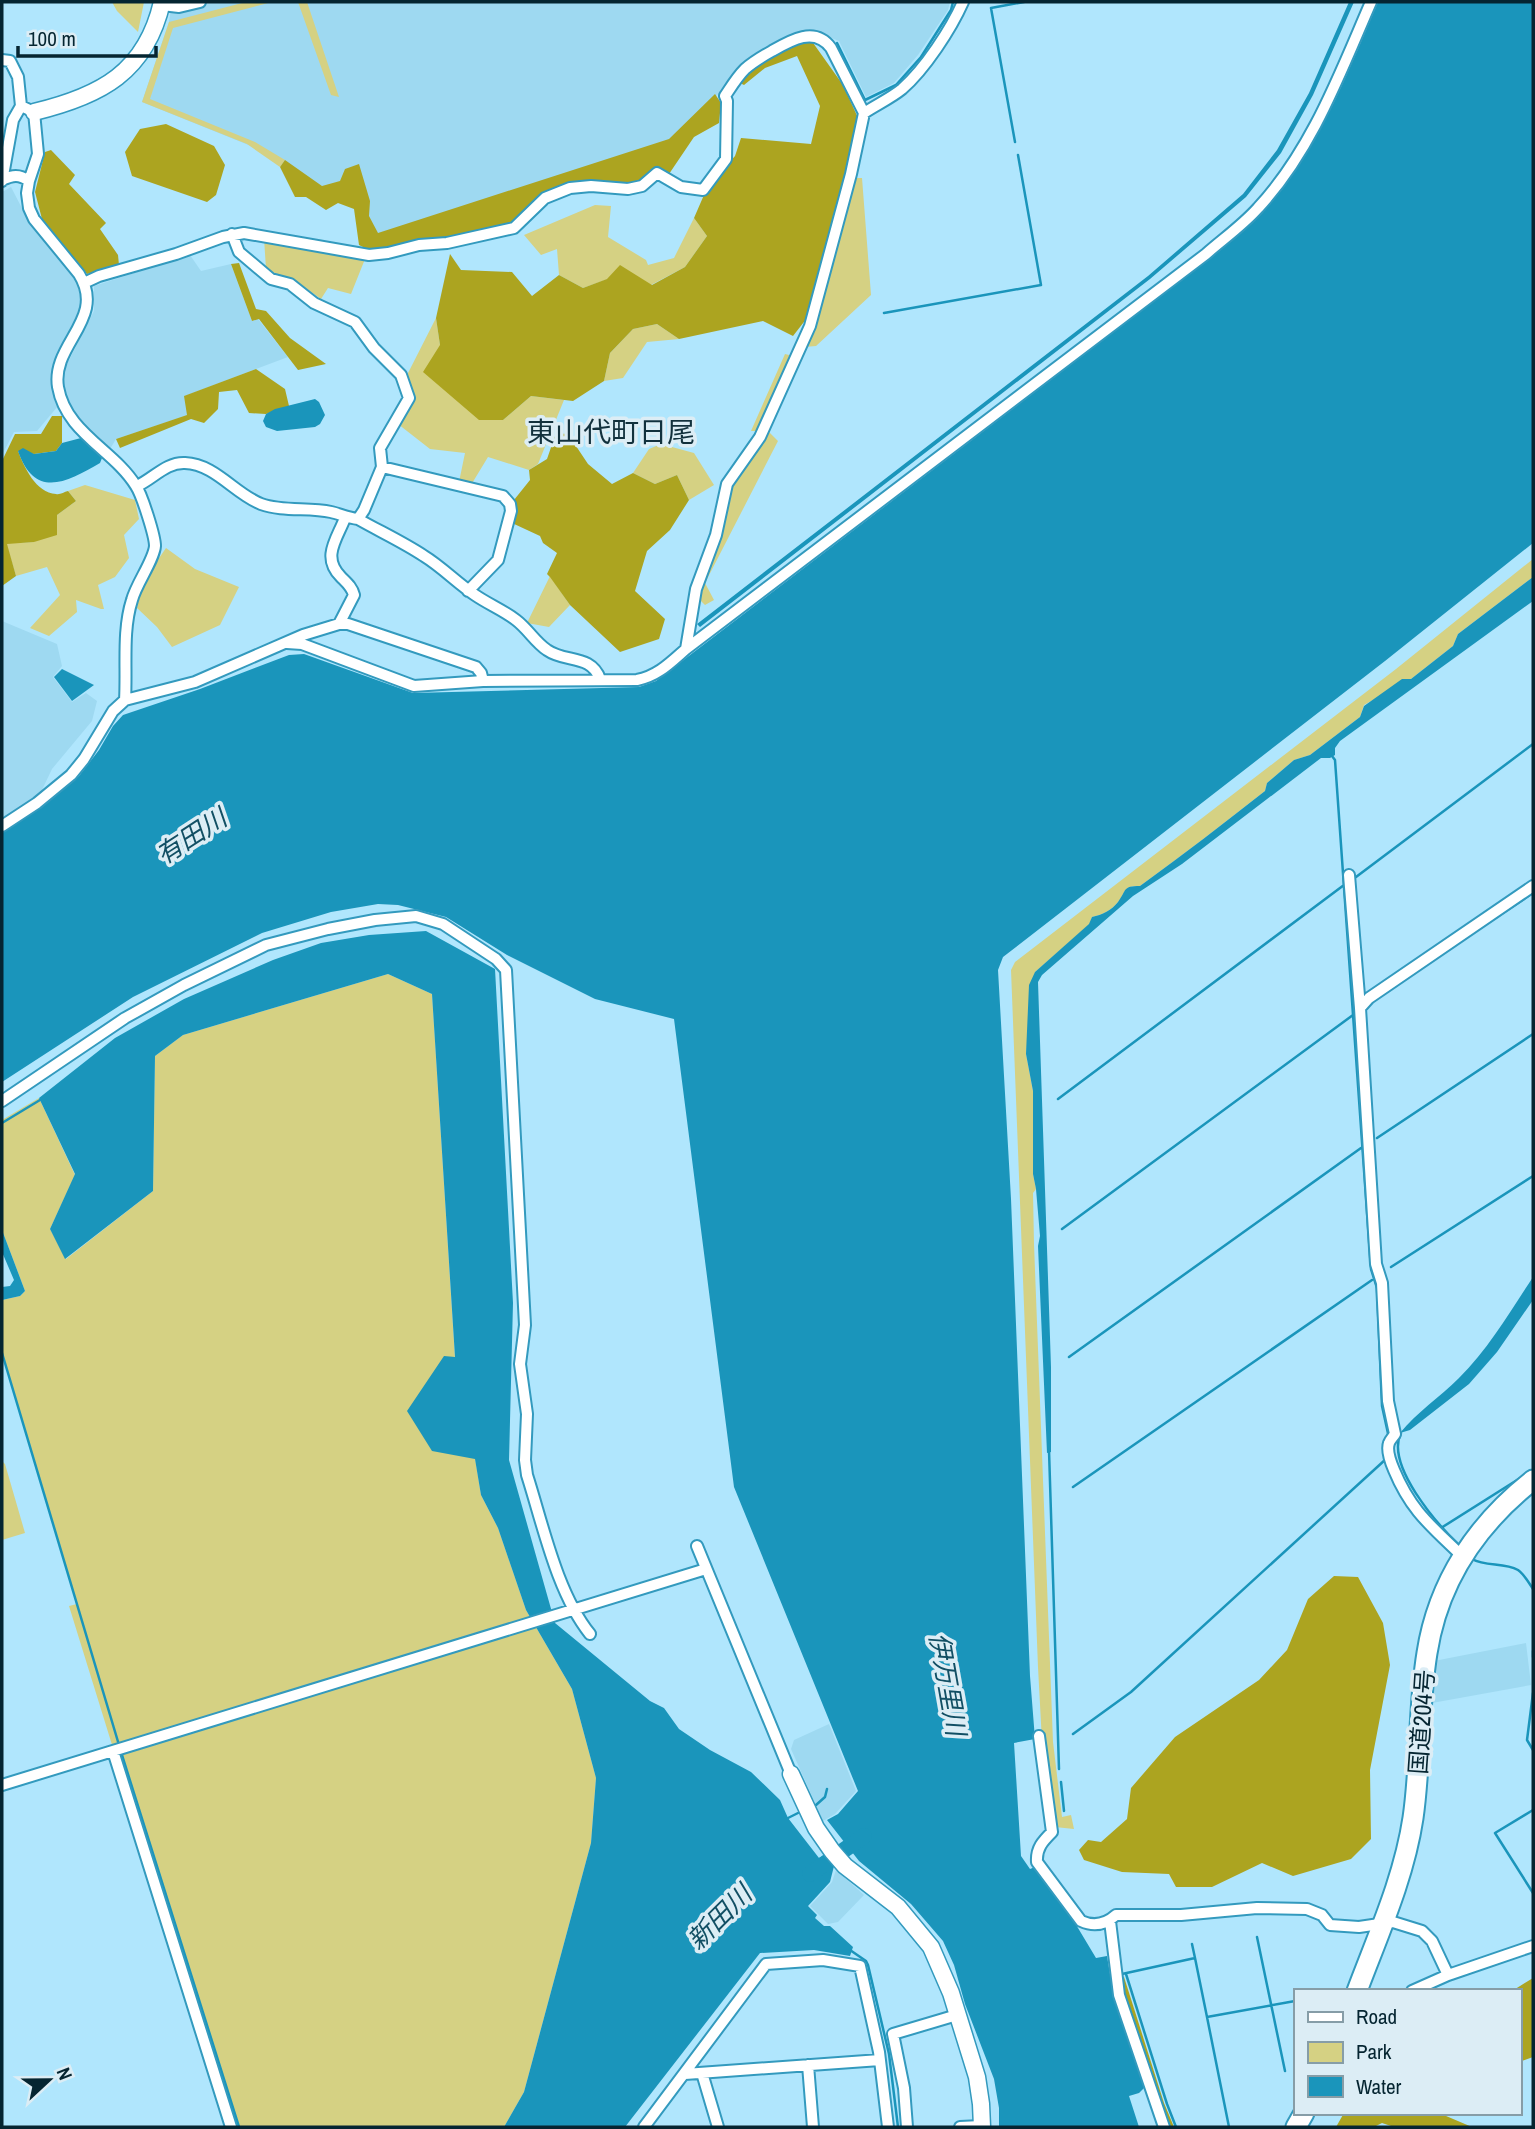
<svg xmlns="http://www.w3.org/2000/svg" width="1535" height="2129" viewBox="0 0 1535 2129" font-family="'Archivo Narrow','Noto Sans JP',sans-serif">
<rect width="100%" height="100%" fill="#b0e6fd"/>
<!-- built -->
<path fill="#9ed9f1" d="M172,2H950L948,10L918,55L894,83L866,97L839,41L809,29L751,60L671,143L374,240L358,181L321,190L256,148L142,102L169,22Z
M11,187L26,216L78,280L83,297L82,312L53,367L54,387L58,406L37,431L14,432L2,455V192Z
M190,255L201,271L231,264L252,321L258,319L288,357L185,396L188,415L116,439L110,449L81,422L67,398L64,383L65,368L94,311V286Z
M2,621L57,644L62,666L53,677L72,702L86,693L97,701L92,721L52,769L41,792L2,820Z
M1526,1643L1531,1685L1432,1703L1434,1661Z
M829,1724L856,1791L835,1814L823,1821L791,1749L794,1740Z
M836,1870L864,1895L838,1922L828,1924L810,1906L832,1882Z"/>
<!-- green -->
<path fill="#d5d183" d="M112,2H144L138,32L117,11Z
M246,2H272L173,28L150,99L255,142L285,160L280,167L247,144L142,102L169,22Z
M298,2H307L339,97L331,95Z
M854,178H862L871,295L816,346L804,347Z
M595,205L611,206L608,237L646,260L648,265L674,258L694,218L707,236L685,267L651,285L608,279L583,288L559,275L557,249L541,255L524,235Z
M264,238L365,259L351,294L328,288L321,299L300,284L266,269Z
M436,318L440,345L503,420L531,396L564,400L538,464L529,470L488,457L471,485L459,482L465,453L430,449L398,424L413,398L406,377Z
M657,324L679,339L647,342L623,378L604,381L610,353L633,329Z
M785,354L793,356L757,431H751Z
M767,430L778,441L705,583L714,600L705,605L698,598L732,481Z
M661,444L694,453L714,485L689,500L677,475L655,484L633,473L649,449Z
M85,485L135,500L139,519L124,535L129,558L115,577L98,585L104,609H101L76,600L77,612L49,636L30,628L60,595L47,567L16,576L6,543L34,542L57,515L76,501L68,491Z
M166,548L195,569L239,587L220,625L172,647L157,627L137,608L142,583Z
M1533,559V577L1458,634L1453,646L1411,679L1364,705L1360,717L1310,755L1294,760L1267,783L1265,791C1224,823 1183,855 1140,886C1122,886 1127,891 1118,902C1112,910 1102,915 1092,917L1090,924L1035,972L1026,1054L1033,1091V1174L1036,1189L1033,1193L1034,1244L1053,1742L1062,1817L1071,1815L1074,1829L1055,1827L1042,1742L1038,1667L1011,970L1015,962L1396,669Z
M550,576L570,605L549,627L527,623Z
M388,974L432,994L455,1358L432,1450L475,1458L481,1495L498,1528L526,1610L572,1689L596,1778L591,1843L524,2092L504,2127H235L113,1748L69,1606L77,1604L2,1353V1300L20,1296L25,1291L2,1230V1120L39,1098L75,1175L50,1229L66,1259L153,1191L155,1056L183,1035Z
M2,1461L5,1464L25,1533L2,1540Z"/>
<!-- forest -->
<path fill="#aca420" d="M811,40L843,85L859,120L807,318L793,336L763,321L679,339L657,324L633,329L610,353L604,381L573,401L531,396L503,420H479L423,372L440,345L436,318L450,254L461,270L512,272L532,296L559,275L583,288L607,279L620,265L652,285L685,267L707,236L694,218L707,188L735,156L741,138L811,144L820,106L797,56L765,68L744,85L740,83L746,71L798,41Z
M715,94L721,103L719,123L694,137L669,174L656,168L639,184L549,191L512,225L369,250L359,245L354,209L338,203L326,210L306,197H295L280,167L285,160L322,186L340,181L345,169L359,164L370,201L369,216L378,233L669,139Z
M166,124L214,146L225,165L216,195L207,202L132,176L125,152L140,129Z
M51,150L75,175L69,184L106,223L100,229L118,255L119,265L87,274L42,219L35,192L45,152Z
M239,263L256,309L266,311L290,338L326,364L298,370L259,319L252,321L231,264Z
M256,369L285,389L289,406L266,414L249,413L237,390L219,392L218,409L204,423L191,419L120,448L116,439L187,415L184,396Z
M52,416H62V443L56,451L34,454L18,451C24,467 36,493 56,494C60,495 64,492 68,491L76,501L57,515V535L34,542L7,544L16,576L2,586V461L15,434H41Z
M556,433L568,434L588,464L612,484L633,473L655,484L677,475L689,500L670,530L647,551L635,591L665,619L659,639L620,652L570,605L550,577L547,574L557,553L543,543L540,536L512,523L514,500L530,480L529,470L547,459Z
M1334,1576L1358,1577L1383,1623L1390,1665L1370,1770L1371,1839L1351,1859L1293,1876L1262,1863L1212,1887H1176L1169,1874L1122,1872L1084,1860L1079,1850L1088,1840L1101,1842L1127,1819L1131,1788L1175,1737L1259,1680L1287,1650L1308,1599Z
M1124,1977L1164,2103L1174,2127H1167L1118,1979Z
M1533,1978V2057L1519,2062V1991H1512Z
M1344,2113H1439L1472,2127H1394L1382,2123L1374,2127H1336Z"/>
<!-- water -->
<path fill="#1a95bb" d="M1349,2H1354L1313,95L1281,153L1246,197L1150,279L700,627L697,624L1148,276L1243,194L1277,150L1309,93Z
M1378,2H1533V543L1385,661L1003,957L998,970L1011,1199L1030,1676L1035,1739L1014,1743L1021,1856L1030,1869L1035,1867L1072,1918L1096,1958L1107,1956L1113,1992L1145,2087L1139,2093L1129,2096L1139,2127H999V2108L994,2079L965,2004L954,1965L943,1941L911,1904L859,1861L827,1820L838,1814L858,1791L734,1487L674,1019L595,999L507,955L446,917L398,905L378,904L331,912L262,933L133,997L2,1082V833L48,801L79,776L99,750L113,726L123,715L200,689L289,655L304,654L413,693L639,687L656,681L1209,259C1241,230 1274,202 1298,166C1332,115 1354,57 1378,2Z
M315,399L319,402L325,415L320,424L315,427L277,431L266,427L263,421L266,414L275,409Z
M81,438L102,458L100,463C67,482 35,500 18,451L23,448L34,454L56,451L62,443Z
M1533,577V601L1340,741L1335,748V755L1330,758H1321L1182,864L1133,896L1042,975L1038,982L1051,1367V1452L1047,1453L1038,1246L1040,1236L1036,1189L1033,1174V1091L1026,1054L1029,985L1035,972L1089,924L1092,917C1102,915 1112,910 1118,902C1127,890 1122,886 1140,886C1183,855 1224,823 1265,791L1267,783L1294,760L1310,755L1360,717L1364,706L1402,679H1411L1453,646L1458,634Z
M62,669L94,685L72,701L54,677Z
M426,931L495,969L513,1303L509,1460L555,1623L650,1701L664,1708L679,1729L710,1750L751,1772L780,1800L788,1818L819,1858L823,1856L834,1866L830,1882L808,1906L817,1915L815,1918L824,1926H830L853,1947L850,1956L814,1950L760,1953L625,2127H504L524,2092L591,1843L596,1778L572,1689L526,1610L498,1528L481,1495L475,1459L432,1451L407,1411L444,1356L455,1357L432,994L388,974L183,1035L155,1056L153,1191L65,1259L50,1229L75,1174L39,1098L115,1038L184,999L273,960L321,943L369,935Z
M2,1230L25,1291L20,1296L2,1300V1287L10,1286L14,1280L2,1252Z
M1533,1277V1300L1497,1352L1469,1384L1410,1430L1400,1433C1417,1412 1440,1397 1459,1378C1489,1348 1510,1312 1533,1277Z"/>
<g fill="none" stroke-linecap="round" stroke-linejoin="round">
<!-- stream -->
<path stroke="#1a95bb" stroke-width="2.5" d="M837,43L865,100L896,85L921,57L951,10L953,2
M1015,142L991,8L1024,2
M884,313L1041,285L1018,155
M1332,756L1335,760L1371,1269L1377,1288L1382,1406L1389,1438
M1356,877L1533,744
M1471,934L1533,893
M1058,1099L1344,885
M2,1123L40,1100
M1377,1138L1533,1034
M1062,1229L1353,1015
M1391,1267L1533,1176
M2,1353L119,1745
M1069,1357L1361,1148
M1401,1433C1385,1465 1437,1524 1459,1545
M1049,1450L1059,1769
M1073,1487L1372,1280
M1441,1528L1525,1475
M1472,1559C1486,1567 1504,1562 1518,1570C1524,1574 1529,1583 1533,1589
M1533,1651V1657
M1533,1693L1527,1740L1533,1750
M1073,1734L1131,1692L1386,1459
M121,1752L239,2127
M1061,1782L1064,1811
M816,1805L825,1797L827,1789
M1533,1810L1495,1833L1533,1893
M788,1818L798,1813
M1257,1937L1285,2071
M1192,1944L1195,1958
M850,1950L866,1961L868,1965L889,2054L898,2127
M1122,1974L1195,1958L1207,2017L1295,2001
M1126,1974L1167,2104L1176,2127
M1207,2017L1229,2127"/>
<!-- river -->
<path stroke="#1a95bb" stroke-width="16" d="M810,1874L864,1836"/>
<!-- street casing -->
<g stroke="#339abe" stroke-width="14">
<path id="street" d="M162,5L179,7L200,2
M2,60L10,61L18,77L21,106L13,120L2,181
M21,106L34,112L38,154L29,181L27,193L29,208L34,219L79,274C107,319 51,344 58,387C66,433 114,450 136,486C142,495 155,536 155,546C154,560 136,584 132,600C122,631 127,668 125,700
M864,113C876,105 891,98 902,89C925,69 951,29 963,2
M2,180C13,175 19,174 29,181
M232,234L239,252L271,279L290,284L314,303L355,322L374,348L401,375L409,398L380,448L382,467L364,510L358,519
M84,283L99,276L176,254L223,237L244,233L369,255L388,253L419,245L447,243L514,228L545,198L570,188L591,186L628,189L642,186L657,173L681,187L703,190L726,159L727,101L725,96C731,87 737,77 745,69C753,62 763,56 772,51C791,40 815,26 831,48L864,113L851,174L810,326L760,437L727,484L716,535L696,589L686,649C671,662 658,676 637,680L483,681L414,686L302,644L287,643
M382,467L503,496L510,504L511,511L498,560L468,591
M137,486C153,479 166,462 185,463C215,464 235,494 261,504C283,512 309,507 331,512C340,514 348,518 358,519C379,531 403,542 424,556C442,567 457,583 475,595C488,604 503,610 516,620C528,629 535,642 547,650C565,663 591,654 600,679
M339,624L354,595C352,587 347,583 341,577C321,557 337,539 345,518
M686,649L1206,254C1223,239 1243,225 1258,208C1312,150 1340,73 1371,2
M2,826L37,803L71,775L84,759L113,711L125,700L195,682L303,635L339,624H348L476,667L481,673L483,681
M1349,875L1360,1008L1376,1264L1382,1283L1388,1401L1395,1434C1393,1437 1390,1440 1389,1443C1386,1451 1391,1463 1394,1470C1411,1511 1431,1526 1462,1556
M1360,1008L1369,998L1533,886
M2,1101L125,1018L184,985L266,945L328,929L375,920L416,916L443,924L496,959L506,970L525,1325L520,1364L527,1414L525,1460L527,1475C543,1525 557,1593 590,1634
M697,1546L791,1774
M1039,1736L1052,1832C1043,1841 1036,1848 1037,1862L1081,1921C1094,1927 1106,1924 1116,1915H1181L1257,1908L1307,1909L1322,1915L1330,1925L1359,1927L1393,1922L1422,1931L1432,1941L1448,1975
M113,1751L231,2127
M2,1785L706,1569
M1110,1921L1119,1995L1164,2127
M1412,1991L1448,1975L1533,1946
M808,2065L813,2127
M702,2073L718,2127
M685,2074L880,2060
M644,2127L766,1964L823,1960L860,1966L879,2052L888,2127
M907,2127L904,2088L893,2034L957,2015
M960,2127L981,2126"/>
</g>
<!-- secondary casing -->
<g stroke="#339abe" stroke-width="19">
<path id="secondary" d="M34,112C101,96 146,72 162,2
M791,1774L816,1828L832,1851L845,1866L898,1907L931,1947L951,1993L977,2077L981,2104L982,2127"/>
</g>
<!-- highway casing -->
<g stroke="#339abe" stroke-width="23">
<path id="highway" d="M1357,1991C1378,1935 1404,1878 1413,1818C1421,1764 1418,1707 1427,1653C1438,1582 1477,1524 1533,1480
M1296,2127L1304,2113"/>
</g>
<!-- street -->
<use href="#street" stroke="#fff" stroke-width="10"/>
<!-- secondary -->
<use href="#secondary" stroke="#fff" stroke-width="16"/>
<!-- highway -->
<use href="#highway" stroke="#fff" stroke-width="19"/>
</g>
<g text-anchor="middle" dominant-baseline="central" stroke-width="7" stroke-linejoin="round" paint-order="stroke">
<!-- street labels -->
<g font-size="24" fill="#052531" stroke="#dcedf5">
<text transform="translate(1421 1722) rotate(-86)">国道204号</text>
</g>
<!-- water labels -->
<g font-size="26" font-style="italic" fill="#124f64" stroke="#dcedf5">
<text transform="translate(191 836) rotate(-33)">有田川</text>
<text transform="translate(948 1684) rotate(80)">伊万里川</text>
<text transform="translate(719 1917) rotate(-45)">新田川</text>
</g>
<!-- quarter labels -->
<g font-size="28" fill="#12313d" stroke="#dcedf5">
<text x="611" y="432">東山代町日尾</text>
</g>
</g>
<!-- border -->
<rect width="1535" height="2129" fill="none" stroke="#052531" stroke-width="7"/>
<!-- legend -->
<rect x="1294" y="1989" width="228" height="126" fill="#dcedf5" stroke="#869da7" stroke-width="2"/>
<rect x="1308" y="2012" width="35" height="10" fill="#ffffff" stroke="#869da7" stroke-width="2"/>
<text x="1356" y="2024" font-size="21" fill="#052531">Road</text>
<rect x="1308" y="2042" width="35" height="21" fill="#d5d183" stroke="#869da7" stroke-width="2"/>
<text x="1356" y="2059" font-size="21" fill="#052531">Park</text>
<rect x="1308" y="2076" width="35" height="21" fill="#1a95bb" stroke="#869da7" stroke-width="2"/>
<text x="1356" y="2094" font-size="21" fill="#052531">Water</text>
<!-- north arrow -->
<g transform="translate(49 2080) rotate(68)" stroke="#dcedf5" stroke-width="5" paint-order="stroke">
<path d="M0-5L12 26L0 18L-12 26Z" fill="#052531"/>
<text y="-10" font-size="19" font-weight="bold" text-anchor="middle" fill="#052531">N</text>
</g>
<!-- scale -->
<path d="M18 46v10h138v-10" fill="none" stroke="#052531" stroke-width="3.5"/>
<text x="28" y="46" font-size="21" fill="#052531" stroke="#dcedf5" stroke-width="5" paint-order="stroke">100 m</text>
</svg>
